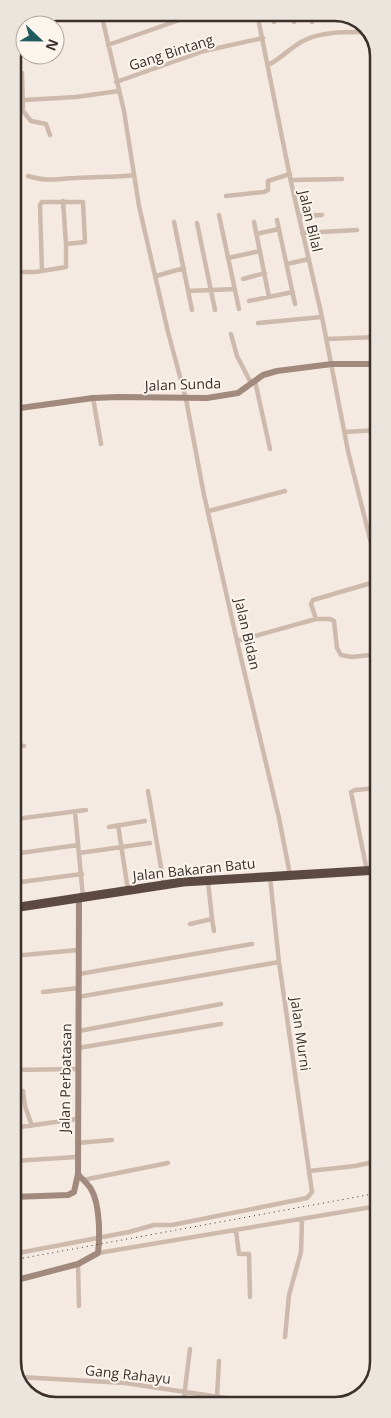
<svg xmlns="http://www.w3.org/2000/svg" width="391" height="1418" viewBox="0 0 391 1418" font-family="'Open Sans',sans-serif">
<rect width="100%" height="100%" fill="#f4eae1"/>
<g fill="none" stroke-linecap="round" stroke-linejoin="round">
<!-- street -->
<path stroke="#cdbaac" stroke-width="4.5" d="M101,13L124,111L139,206L168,332L186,399L204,495L237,641L279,818L290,875
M257,13L291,182L322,317L348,451L378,571
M331,15H346
M274,22V13
M294,22V13
M312,22V13
M108,45L185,18
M268,65C282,58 291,47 303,41C322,31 348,32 369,32
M22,73L23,111L31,121L46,124L50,135
M116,82L204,51L263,38
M24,100L76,97L119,91
M13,111H23
M373,174L378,173
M28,176C48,182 54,179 75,178C95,176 114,178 134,175
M291,180L342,179
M226,196L264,192L268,190V181L290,174
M219,215L239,309
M299,216L322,215
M277,220L295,304
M174,222L192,310
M254,222L269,297
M197,223L215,310
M302,233L357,230
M256,234L279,229
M228,258L260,251
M287,264L309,259
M42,271L40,205L42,202H83L85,242L66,244
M13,272H36L66,267V244L63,201
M156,276L184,268
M243,279L265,273
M188,291L235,289
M249,301L293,292
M258,323L322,317
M231,334L237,356L251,383
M375,338V364
M326,339L378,337
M255,381L270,449
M93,398L101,444
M345,432L378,430
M209,511L285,491
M316,619H330L334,621L337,648L341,655L352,657L378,654
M237,641L316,619L311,604L313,600L378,581
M13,667L18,666
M13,745L24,746
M148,791L164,885
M372,800L378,832
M75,812L83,897
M16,819L86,810
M118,825L128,890
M109,827L145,821
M79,853L150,843
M13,854L78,845
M367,871L351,792L355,790L378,788
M13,883L82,874
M13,889L15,908
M212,919L214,931
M190,924L212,919L208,881
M13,956L78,950
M79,974L252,944
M43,992L78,988
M78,997L279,962
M79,1031L221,1004
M78,1048L221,1024
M13,1070L78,1069
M23,1091L25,1106L32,1126
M13,1128L77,1119
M77,1143L112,1140
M13,1161L77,1157
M309,1171L355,1166L378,1161
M83,1180L168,1163
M236,1231L239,1254H249L250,1297
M98,1253L378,1206
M13,1254L129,1232L154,1225H172L307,1198L312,1192L309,1171L279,962L270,877
M78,1264L79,1306
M285,1337L289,1295L301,1252L302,1220
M20,1377L125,1383L233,1399
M217,1397L219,1361
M183,1405L190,1349"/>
<!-- secondary -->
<path stroke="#a1897d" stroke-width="6" d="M13,409L93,398L118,397L207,398L238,393L263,375L277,371L332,364H378
M13,1197L68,1195L74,1192L78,1174
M13,1281L78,1264L98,1253C100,1236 100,1204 91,1189C88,1184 82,1179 78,1174L79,898
M13,1333L18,1347L21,1383"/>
<!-- highway -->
<path stroke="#5c4942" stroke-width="9" d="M13,908L183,882L378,870"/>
<!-- rail -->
<path stroke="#3b302b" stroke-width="1" stroke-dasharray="1 4" stroke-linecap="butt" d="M13,1260L378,1193"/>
</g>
<g text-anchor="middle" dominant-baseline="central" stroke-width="4" stroke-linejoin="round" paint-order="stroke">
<!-- street labels -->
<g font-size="14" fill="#3b302b" stroke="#fbf5ee">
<text transform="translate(171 52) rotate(-18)">Gang Bintang</text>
<text transform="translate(311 221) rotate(77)">Jalan Bilal</text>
<text transform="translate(183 384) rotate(-2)">Jalan Sunda</text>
<text transform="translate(248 634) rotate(77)">Jalan Bidan</text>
<text transform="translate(194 869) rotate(-6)">Jalan Bakaran Batu</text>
<text transform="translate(301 1034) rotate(82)">Jalan Murni</text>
<text transform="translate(65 1078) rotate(-89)">Jalan Perbatasan</text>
<text transform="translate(128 1374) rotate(6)">Gang Rahayu</text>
</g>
</g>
<!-- crop -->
<path d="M0 0H391V1418H0ZM56 21H335A35 35 0 0 1 370 56V1362A35 35 0 0 1 335 1397H56A35 35 0 0 1 21 1362V56A35 35 0 0 1 56 21Z" fill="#ece5de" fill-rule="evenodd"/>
<path fill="none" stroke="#3b302b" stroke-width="2.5" d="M56 21H335A35 35 0 0 1 370 56V1362A35 35 0 0 1 335 1397H56A35 35 0 0 1 21 1362V56A35 35 0 0 1 56 21Z"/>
<!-- north arrow -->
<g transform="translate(40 40) rotate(112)"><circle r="24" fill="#fbf5ee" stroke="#aea6a0"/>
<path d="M0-4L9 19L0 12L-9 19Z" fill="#1f5a5e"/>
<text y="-8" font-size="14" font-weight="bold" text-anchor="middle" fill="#3b302b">N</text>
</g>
</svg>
